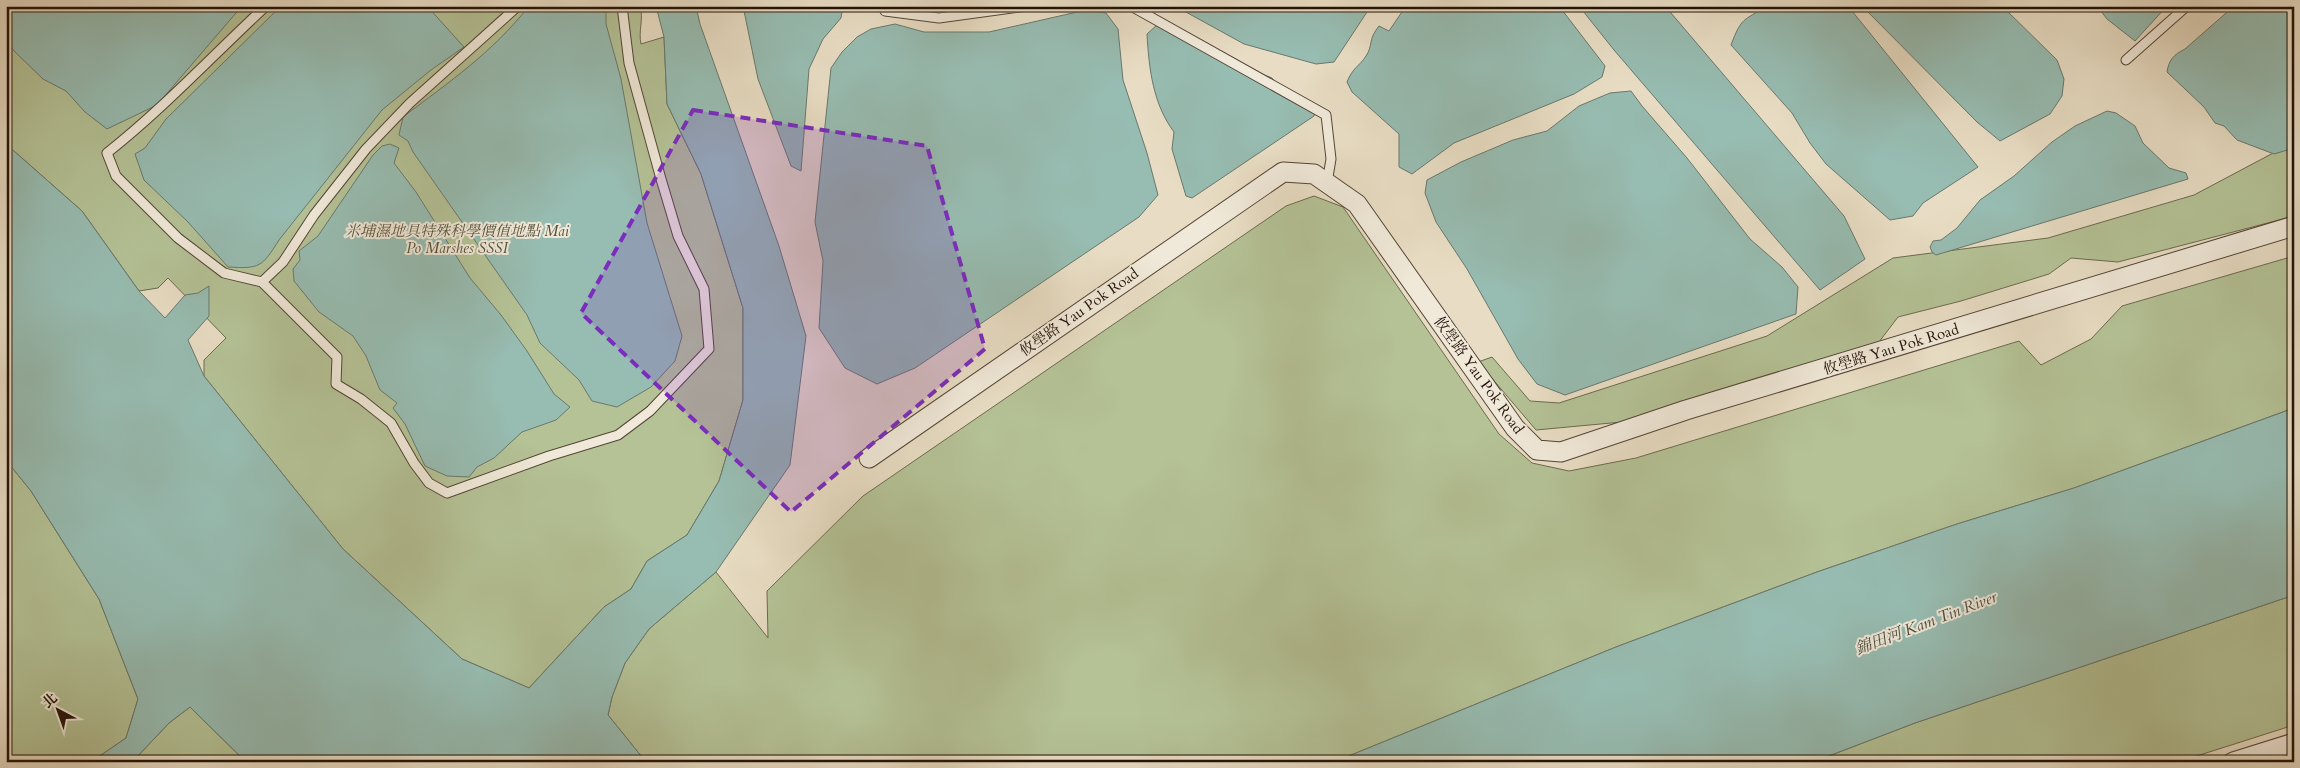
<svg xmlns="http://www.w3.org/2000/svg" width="2300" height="768" viewBox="0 0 2300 768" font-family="Cardo,'Noto Serif TC',serif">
<rect width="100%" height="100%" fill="#e8ddc4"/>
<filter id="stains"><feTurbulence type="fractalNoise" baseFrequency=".004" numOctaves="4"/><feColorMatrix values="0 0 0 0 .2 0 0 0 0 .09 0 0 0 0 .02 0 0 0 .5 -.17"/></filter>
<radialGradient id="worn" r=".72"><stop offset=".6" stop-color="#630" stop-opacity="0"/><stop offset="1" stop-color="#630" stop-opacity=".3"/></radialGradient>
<!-- green -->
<path fill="#b4c296" stroke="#6c6a4e" d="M6,6H640C644,19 638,31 641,44L664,37L667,104L701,174L743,308V400L719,481L687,535L647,561L631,589L604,607L529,688L462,659L343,549L204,376V360L226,338L168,278L158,288L139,291L82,211L6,144Z
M2294,142V213L2287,218L2118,262L2071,258L2049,274L1961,301L1898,317L1879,342L1622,422L1536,430L1478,362L1492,357L1530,401L1559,403L1767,336L1893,258L2048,238L2194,195Z
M1314,196L1343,207L1499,434L1532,463L1569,471L1636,458L2019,341L2041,365L2091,339L2122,306L2294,256V408L2074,488L1957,524L1817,572L1616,647L1334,762H646L608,715L612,697L625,663L649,629L716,572L768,638L767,591L863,496L1286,206Z
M6,460L31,491L99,599L138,699L126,738L91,762H6Z
M2294,595V725L2178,762H1813L1915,723Z
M190,707L246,762H130L135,759L169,723Z"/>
<!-- water -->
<path fill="#97bcb1" stroke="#69786d" d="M7,6H242L157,105L107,129L85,112L66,91L43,79L14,51L6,38Z
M281,6H427L464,47L431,70L382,110L279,240C262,267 260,269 228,267L188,222L144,180L135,154L145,148L166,119Z
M529,6H606V24L621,79L647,223L682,336L675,361L651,387L617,407L592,401L579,380L540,343L527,315L413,152L408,141L399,135L403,117C449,82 492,53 529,6Z
M656,6H696L700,24L779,246L806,336L790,465L716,572L649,629L625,663L612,697L608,715L646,762H246L190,707L169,723L135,759L130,762H91L126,738L138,699L99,599L31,491L6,460V144L82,211L139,291L165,318L185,295L198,293L209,286V316L188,340L204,376L343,549L462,659L529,688L604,607L631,589L647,561L687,535L719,481L743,400V308L701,174L667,104L664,37Z
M743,6H843L841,18L823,39L809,69L801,171L791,166L758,79Z
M1175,6H1371L1334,62L1316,64L1244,44Z
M1406,6H1559L1605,66L1602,77L1574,94L1454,143L1412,174L1399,167V134L1352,92L1347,82C1353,67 1359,67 1366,56C1373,46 1368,39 1379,26L1389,31Z
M1579,6H1665L1844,216L1865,259L1820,290L1614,50Z
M1766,6H1848L1978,167L1923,203L1913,216L1890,220L1826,164L1810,143L1792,113L1731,45C1742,16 1743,22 1766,6Z
M1862,6H2002L2057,60L2064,79L2062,96L2050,114L2000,141L1977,122Z
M2097,6H2167L2135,41L2107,19Z
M2234,6H2294V148L2274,154L2237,140L2224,126L2215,123L2204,107L2167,72C2169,60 2173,55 2185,49Z
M1086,10L1106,13L1118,29L1123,80L1147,153L1158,195L1139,217L915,368L877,384L845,368L819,328L823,261L815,222L831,68L842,52L857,37L871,29L895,24L924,32H989Z
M1157,25L1254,71L1272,78L1277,84L1316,110L1314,116L1192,198L1186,196L1172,149L1174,132C1153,104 1149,69 1147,34Z
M1631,91L1642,106L1687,158L1750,239L1782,267L1798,287L1796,314L1565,395L1537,384L1518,359L1467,269L1436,222L1425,193L1427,180L1461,162L1513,140L1547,131L1579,106L1610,93Z
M2107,111L2116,113L2135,126L2143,143L2169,168L2186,173L2188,179L1936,255L1932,252L1930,247L1933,241L1941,240L1957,228L1980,200L2014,176L2052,142L2075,126Z
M390,144L399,148L394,163L416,192L470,278L501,315L527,351L554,394L570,407L556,420L522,432L494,458L477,467L469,477L447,476L425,466L405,424L393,408L397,403L380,390L366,356L353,336L319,312L294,281L293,269L300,260L299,251L318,236L373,155L382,146Z
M2294,408V595L1915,723L1813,762H1334L1616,647L1817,572L1957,524L2074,488Z"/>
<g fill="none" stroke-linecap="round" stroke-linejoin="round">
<!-- service casing -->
<g stroke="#544536" stroke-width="11">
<path id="service" d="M266,6C213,55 164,108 107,153L116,176L178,238L224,273L262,282L337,357L336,384L361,399L391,423L414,463L429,483L447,493L549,456L618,435L650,411L709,349L704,289L678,236L661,179L629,63L622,6
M883,6L885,11L939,18L1027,6
M1131,6L1326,115L1331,159L1327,183
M2126,60L2187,6
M262,282L283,262L314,215L366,149L410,103L518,6"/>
</g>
<!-- minor casing -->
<g stroke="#544536" stroke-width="21">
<path id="minor" d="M869,458L1283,172L1314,174L1357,204L1515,428L1537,450L1561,452L1686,410L2294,226
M2233,762L2294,743"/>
</g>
<!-- service -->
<use href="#service" stroke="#f0e9d9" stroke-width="9"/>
<!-- minor -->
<use href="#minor" stroke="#f0e9d9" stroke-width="19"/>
</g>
<!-- marked area -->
<path fill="#7b2cbf" fill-opacity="0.2" stroke="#7b2cbf" stroke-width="4" stroke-dasharray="10 6" stroke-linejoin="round" d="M693,110L927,146L985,349L791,512L581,313Z"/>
<g text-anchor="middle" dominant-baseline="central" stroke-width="4" stroke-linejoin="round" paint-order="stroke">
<!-- park labels -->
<g font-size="15" font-style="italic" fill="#565039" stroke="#f0e9d9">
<text x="457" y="231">米埔濕地具特殊科學價值地點 Mai<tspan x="457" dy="17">Po Marshes SSSI</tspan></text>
</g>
<!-- street labels -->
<g font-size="15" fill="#231207" stroke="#f0e9d9">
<text transform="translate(1079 312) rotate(-35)">攸壆路 Yau Pok Road</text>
<text transform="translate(1891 349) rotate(-17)">攸壆路 Yau Pok Road</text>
<text transform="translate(1479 375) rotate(54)">攸壆路 Yau Pok Road</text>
</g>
<!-- water labels -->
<g font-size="16" font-style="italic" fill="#4c4e42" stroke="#f0e9d9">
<text transform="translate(1926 623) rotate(-21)">錦田河 Kam Tin River</text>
</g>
</g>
<!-- margin -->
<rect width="2300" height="768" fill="none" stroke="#e8ddc4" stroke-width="25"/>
<rect x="8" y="8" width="2285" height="753" fill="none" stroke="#231207" stroke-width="2.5"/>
<rect x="12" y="12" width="2275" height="743" fill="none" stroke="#231207"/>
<!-- north arrow -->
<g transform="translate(58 710) rotate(319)" stroke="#f0e9d9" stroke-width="4" paint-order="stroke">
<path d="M0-4L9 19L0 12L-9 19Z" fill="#231207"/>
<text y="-8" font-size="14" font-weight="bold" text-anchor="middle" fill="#231207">北</text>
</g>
<rect width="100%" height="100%" filter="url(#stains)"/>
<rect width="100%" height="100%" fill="url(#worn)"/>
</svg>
